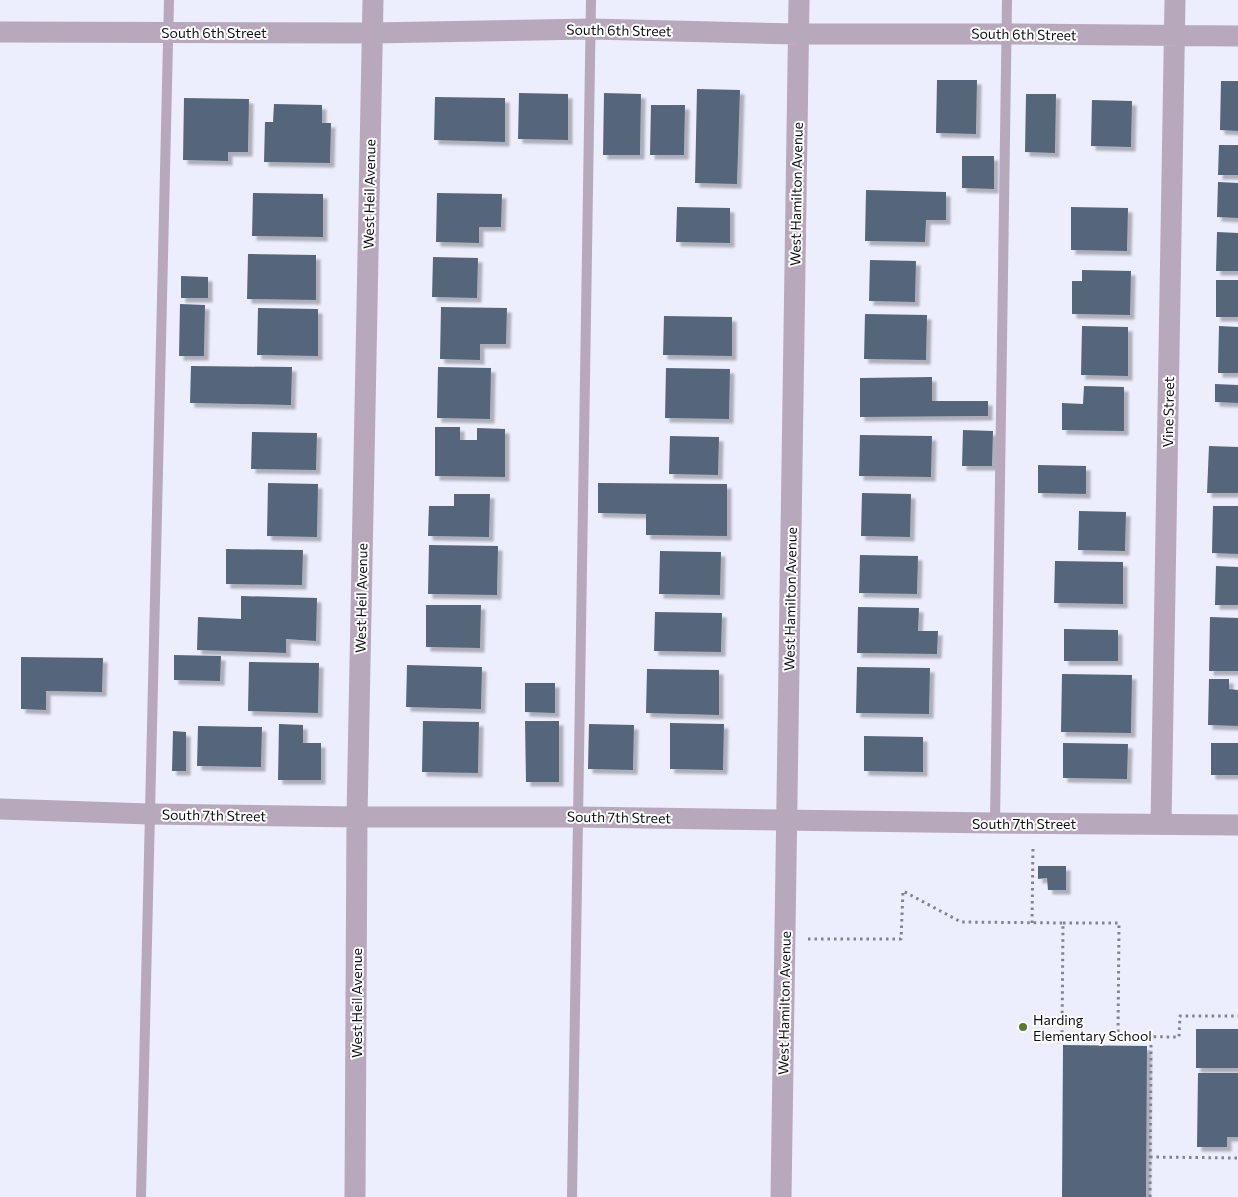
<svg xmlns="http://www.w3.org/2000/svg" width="1238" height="1197" viewBox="0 0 1238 1197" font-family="Commissioner,sans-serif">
<defs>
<filter id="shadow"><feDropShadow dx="4.5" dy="4.5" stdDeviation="1" flood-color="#0004"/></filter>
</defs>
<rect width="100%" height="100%" fill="#ecedfd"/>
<!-- building -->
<path fill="#55667a" filter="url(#shadow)" d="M937,80H977L976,134L936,133Z
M1221,81H1238V131L1220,130Z
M697,89L740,90L737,184L695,183Z
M519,93L568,94V140L518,139Z
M604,93L641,94L640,155H603Z
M1026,94H1056L1055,153L1025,152Z
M435,97L505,98V142L434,140Z
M184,98L249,99L248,152H228V161L183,160Z
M1092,100L1132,101L1131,147L1091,146Z
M274,104L322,105V123H331L330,163L264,162L265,122H273Z
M651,105H685L684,155H650Z
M1219,145H1238V175H1218Z
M962,156H994V189L962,188Z
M1218,182L1238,183V218L1217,217Z
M866,190L946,192V220H926L925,242L865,241Z
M253,193L323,194V237L252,236Z
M437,193L502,194L501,227H479V243L436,242Z
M677,207L730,208V243L676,242Z
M1071,207L1128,208L1127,251L1071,250Z
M1217,232L1238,233V271H1216Z
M248,254L316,255V300L247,299Z
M433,257L478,258L477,298L432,297Z
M870,260L916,261L915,302L869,301Z
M1082,270L1131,271L1130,315L1072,314V281H1082Z
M181,276L208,277V298H181Z
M1216,280H1238V317H1216Z
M180,304L205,305L204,356H179Z
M441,307L507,308L506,344H480V360L440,359Z
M258,308L318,309V356L257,355Z
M865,314L927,315L926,360L864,359Z
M664,316L732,317V356L663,355Z
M1082,326L1128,327V376L1081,375Z
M1219,326L1238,327V373H1218Z
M191,366L292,367L291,405L190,403Z
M438,367L491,368L490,419L437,418Z
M666,368L730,369L729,419L665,418Z
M932,377V401H988V416L860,417V378Z
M1215,384L1238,385V403L1215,402Z
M1084,386L1124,387V431L1062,430V403L1083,404Z
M435,427H460V440H477V428L505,429V477L435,476Z
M963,430L993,431L992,466H962Z
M252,432L317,433L316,470L251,469Z
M860,435L932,436L931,477L859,476Z
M670,436L719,437L718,475L669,474Z
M1209,446L1238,447V493H1207Z
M1038,465L1086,466V494L1038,493Z
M268,483L318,484L317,537L267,536Z
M598,483L727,484V536L646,535V514L598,513Z
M862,493L911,494L910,537L861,536Z
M454,494H490L489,537L428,536L429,506H454Z
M1213,506H1238V554L1212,553Z
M1079,511L1126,512L1125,551L1078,550Z
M429,545L498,546L497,595L428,594Z
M226,549L303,550L302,585L226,584Z
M660,551L721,552L720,595L659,594Z
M860,555L918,556L917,594L859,593Z
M1055,561L1123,562V604L1054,603Z
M1216,566L1238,567V605H1215Z
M241,596L317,598L316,641L286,639V653L197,650L198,617L241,619Z
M426,605H481L480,648L426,647Z
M858,607L919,608L918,631H938L937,654L857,653Z
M655,612L722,613L721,652L654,651Z
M1210,617L1238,618V671H1209Z
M1064,629L1118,630V661H1064Z
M174,655L221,656L220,681L174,680Z
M21,657L103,658L102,692L46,691V710L21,709Z
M249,662L319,663L318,713L248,711Z
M407,665L482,667L481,709L406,707Z
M857,667L930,668L929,714L856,713Z
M647,669L719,670V715L646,713Z
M1062,674L1132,675L1131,733L1061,732Z
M1209,679H1229V689L1238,690V726L1208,725Z
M525,683H555V713L525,712Z
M423,721L479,722L478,773L422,772Z
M525,721H559V782H526Z
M670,723L724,724L723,770L670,769Z
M279,724L303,725V743H321V780H278Z
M589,724L634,725L633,770L588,769Z
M198,726L262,727L261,767L197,766Z
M173,731L186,732V771H172Z
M864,736L923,737V772L864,771Z
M1063,743L1128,744L1127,779L1063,778Z
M1211,743H1238V775H1211Z
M1038,866H1066V890H1048L1047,878L1038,879Z
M1196,1029H1238V1068H1196Z
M1063,1045L1147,1046L1146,1197H1062Z
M1198,1073H1238V1137H1227V1147H1197Z"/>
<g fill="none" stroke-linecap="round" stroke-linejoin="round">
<!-- path -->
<path stroke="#828390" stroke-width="3" stroke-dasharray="2.5 4" stroke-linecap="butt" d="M1032,923L1033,846
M1063,923H1119L1118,1037
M808,939H901L903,891L961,922L1063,923L1062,1036L1179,1037L1180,1016H1238
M1150,1157L1238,1158
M1150,1197L1151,1037"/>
<!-- service -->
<path stroke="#b7a8bc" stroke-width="10" d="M995,823L1007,0
M141,1197L169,0
M572,1197L591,0"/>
<!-- minor -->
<path stroke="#b7a8bc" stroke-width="21" d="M0,32L372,33L591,29L798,34H1006L1238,36
M0,809L149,814L357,817H578L995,823L1238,825
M1161,824L1175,0
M355,1197L357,817L373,0
M781,1197L799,0"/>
</g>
<!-- markers -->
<circle fill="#5c7a2f" stroke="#fff" stroke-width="2" cx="1023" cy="1027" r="5"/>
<g text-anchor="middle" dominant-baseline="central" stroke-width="4" stroke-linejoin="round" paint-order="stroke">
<!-- street labels -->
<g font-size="14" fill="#0f0f18" stroke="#fff">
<text transform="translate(619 30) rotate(1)">South 6th Street</text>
<text x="214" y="32">South 6th Street</text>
<text transform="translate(1024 34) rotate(1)">South 6th Street</text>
<text transform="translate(369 194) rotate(-89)">West Heil Avenue</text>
<text transform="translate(796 194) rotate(-89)">West Hamilton Avenue</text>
<text transform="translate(1168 412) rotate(-89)">Vine Street</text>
<text transform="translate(361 598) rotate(-89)">West Heil Avenue</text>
<text transform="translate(790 599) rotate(-89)">West Hamilton Avenue</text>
<text transform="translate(214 815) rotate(1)">South 7th Street</text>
<text transform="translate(619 817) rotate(1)">South 7th Street</text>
<text x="1024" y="823">South 7th Street</text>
<text transform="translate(356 1003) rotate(-90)">West Heil Avenue</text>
<text transform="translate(784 1003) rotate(-89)">West Hamilton Avenue</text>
</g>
<!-- poi labels -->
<g font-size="14" fill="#0f0f18" stroke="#fff" text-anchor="start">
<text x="1033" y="1019">Harding<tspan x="1033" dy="16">Elementary School</tspan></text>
</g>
</g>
</svg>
